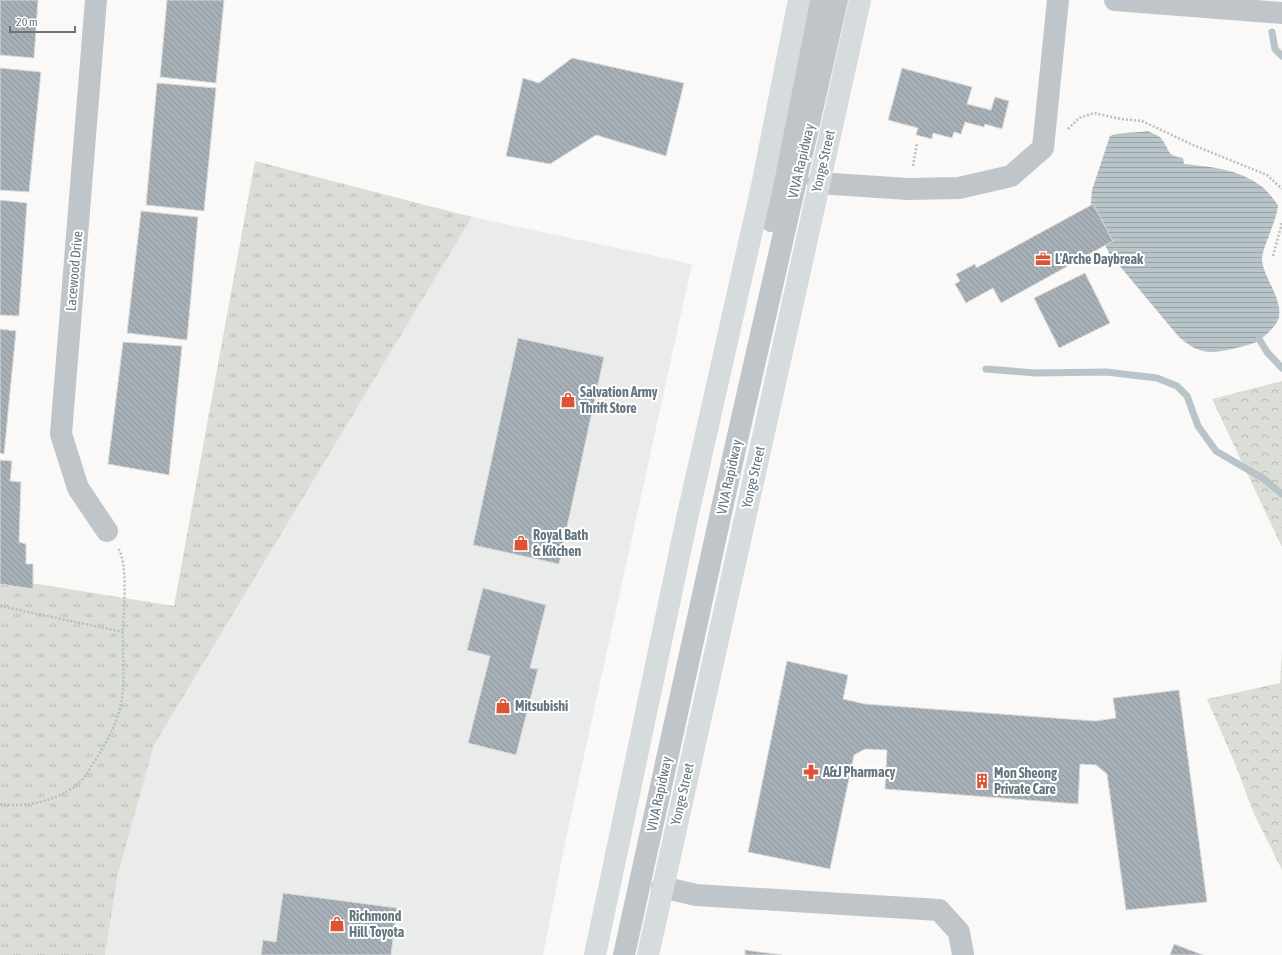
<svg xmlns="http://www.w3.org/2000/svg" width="1282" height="955" viewBox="0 0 1282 955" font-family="'Asap Condensed',sans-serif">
<defs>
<pattern id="grass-tufts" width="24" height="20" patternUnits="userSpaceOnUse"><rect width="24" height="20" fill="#daded7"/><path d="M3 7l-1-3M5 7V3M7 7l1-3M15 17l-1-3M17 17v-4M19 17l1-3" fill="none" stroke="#b5b9b4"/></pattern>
<pattern id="forest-crowns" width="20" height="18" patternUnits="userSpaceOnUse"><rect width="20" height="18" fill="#daded7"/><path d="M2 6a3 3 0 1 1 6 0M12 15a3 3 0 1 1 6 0" fill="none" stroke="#b5b9b4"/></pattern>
<pattern id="water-rules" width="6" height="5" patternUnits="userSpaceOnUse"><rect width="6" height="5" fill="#b8c4c8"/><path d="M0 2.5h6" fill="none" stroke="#99a4a8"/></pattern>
<pattern id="building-back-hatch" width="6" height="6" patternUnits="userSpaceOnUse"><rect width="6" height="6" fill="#a8b0b7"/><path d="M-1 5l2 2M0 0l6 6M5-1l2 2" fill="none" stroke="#8d949a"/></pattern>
</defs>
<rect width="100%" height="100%" fill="#faf9f7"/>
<!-- built -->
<path fill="#eaebeb" d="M472,217L692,264L566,838L543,955H105L118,874L154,745Z"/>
<!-- grass -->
<path fill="url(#grass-tufts)" d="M255,161L472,217L154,745L118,874L105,955H0V578L174,606Z"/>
<!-- forest -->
<path fill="url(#forest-crowns)" d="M1282,381V547L1212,399Z
M1282,652V870L1254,814L1236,766L1207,699L1280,683Z"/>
<!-- water -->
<path fill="url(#water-rules)" d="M1148,131C1151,133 1157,135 1160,137C1171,149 1164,155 1183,158L1184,164C1212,167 1238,169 1261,186C1268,191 1273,199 1278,205C1277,221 1261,250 1262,260C1264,279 1282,297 1279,317C1277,326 1263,339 1254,343C1245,346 1222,352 1212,352C1198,352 1188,345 1178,336L1109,253L1090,215L1092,190L1110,136C1118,132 1137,133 1148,131Z"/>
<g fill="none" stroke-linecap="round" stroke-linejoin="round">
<!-- stream -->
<path stroke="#b8c4c8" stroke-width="7" d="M1272,32L1275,49L1282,56
M1259,339L1267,352L1282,368
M986,369L1036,373L1106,372L1157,378L1177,386L1187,396L1198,426L1216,451L1264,479L1282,494"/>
</g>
<!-- building -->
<path fill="url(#building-back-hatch)" stroke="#dbdbda" d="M0,0H38L34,58L0,55Z
M167,0H224L216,83L160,77Z
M572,58L684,83L666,156L596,135L550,164L506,156L523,78L539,83Z
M0,68L41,72L29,192L0,190Z
M902,68L972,87L967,104L991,110L995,97L1009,101L1002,129L985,124L984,127L965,122L961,134L954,132L952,138L933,133L932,139L916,135L918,128L888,120Z
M157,83L216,88L204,211L146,205Z
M0,200L27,203L19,316L0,315Z
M1093,204L1113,241L1001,303L993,288L966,303L955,284L960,281L956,274L975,264L976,268Z
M141,211L198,217L187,340L127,333Z
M1085,273L1110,323L1059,348L1034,298Z
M0,329L16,331L4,454L0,453Z
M518,338L604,357L559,564L473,545Z
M123,342L182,346L169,475L108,464Z
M0,460L12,461L10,481L21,482L19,542L26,544V564H33V589L0,584Z
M483,588L546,605L530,668L538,669L516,755L468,743L490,656L467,650Z
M787,661L848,675L843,699L865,704L1095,721L1116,718L1113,698L1179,690L1207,902L1126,910L1107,774L1096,765L1080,764L1078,804L885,789L887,750L865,749L854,755L830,869L748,852Z
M283,893L397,908L391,955H261L263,940L276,942Z
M1174,944L1203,955H1170Z
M745,950L782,955H745Z"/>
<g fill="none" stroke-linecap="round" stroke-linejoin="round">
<!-- path -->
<path stroke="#bbbec1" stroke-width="2.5" stroke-dasharray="2 2" stroke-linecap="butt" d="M1068,129L1079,118L1094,113L1121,119L1142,121L1193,145L1267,175L1282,189
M913,166L917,143
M1273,256L1282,223
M0,606L123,632
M0,804C28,808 62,800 82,780C86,776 89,770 92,765C105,745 118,724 122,699C125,675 122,650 123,626C124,607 128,563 118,548"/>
<!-- minor -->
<path stroke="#c0c5c9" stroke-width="22" d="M96,0L61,434L78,488L107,531
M1115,0L1282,13
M818,183L908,189L959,188L1011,176L1043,148L1058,0
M771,221L820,0
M662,887L696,895L939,910L959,932L963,955
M624,955L735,449L837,0"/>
<!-- major -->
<path stroke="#d6dbde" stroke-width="22" d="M595,955L686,523L762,186L799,0
M648,955L860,0"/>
</g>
<!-- icons -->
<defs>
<g id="office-bare" transform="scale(1.2)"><path d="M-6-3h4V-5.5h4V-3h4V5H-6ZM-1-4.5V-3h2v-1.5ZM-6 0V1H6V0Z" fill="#de5433" stroke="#fff" stroke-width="2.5" paint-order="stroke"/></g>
<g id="shop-bare" transform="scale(1.2)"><path d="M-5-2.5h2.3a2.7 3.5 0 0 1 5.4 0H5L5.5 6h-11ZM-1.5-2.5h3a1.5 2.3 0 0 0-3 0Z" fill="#de5433" stroke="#fff" stroke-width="2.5" paint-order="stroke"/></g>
<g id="pharmacy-bare" transform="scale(1.2)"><path d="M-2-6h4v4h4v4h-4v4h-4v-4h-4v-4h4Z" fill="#de5433" stroke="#fff" stroke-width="2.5" paint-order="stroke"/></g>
<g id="building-bare" transform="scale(1.2)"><path d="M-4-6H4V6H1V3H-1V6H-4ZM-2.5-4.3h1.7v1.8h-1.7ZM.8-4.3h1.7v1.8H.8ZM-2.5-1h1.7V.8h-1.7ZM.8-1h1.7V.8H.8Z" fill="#de5433" stroke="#fff" stroke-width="2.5" paint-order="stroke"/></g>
</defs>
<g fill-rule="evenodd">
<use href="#office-bare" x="1043" y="259"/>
<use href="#shop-bare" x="568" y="400"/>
<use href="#shop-bare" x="521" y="543"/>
<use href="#shop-bare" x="503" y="706"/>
<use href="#pharmacy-bare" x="811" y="772"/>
<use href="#building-bare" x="982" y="781"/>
<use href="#shop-bare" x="337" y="924"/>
</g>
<g text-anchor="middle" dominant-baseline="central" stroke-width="4" stroke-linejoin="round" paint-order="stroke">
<!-- street labels -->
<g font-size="14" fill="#667681" stroke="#fff">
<text transform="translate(801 161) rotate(-77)">VIVA Rapidway</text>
<text transform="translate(823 161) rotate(-77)">Yonge Street</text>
<text transform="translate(74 271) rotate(-85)">Lacewood Drive</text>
<text transform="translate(729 477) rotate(-78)">VIVA Rapidway</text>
<text transform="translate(753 477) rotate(-77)">Yonge Street</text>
<text transform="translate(659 794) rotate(-78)">VIVA Rapidway</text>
<text transform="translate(682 794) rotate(-77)">Yonge Street</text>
</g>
<!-- poi labels -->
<g font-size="14" font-weight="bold" fill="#667681" stroke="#fff" text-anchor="start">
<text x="1055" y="259">L'Arche Daybreak</text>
<text x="580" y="392">Salvation Army<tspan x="580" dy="16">Thrift Store</tspan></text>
<text x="533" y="535">Royal Bath<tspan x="533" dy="16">&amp; Kitchen</tspan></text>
<text x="515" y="706">Mitsubishi</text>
<text x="823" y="772">A&amp;J Pharmacy</text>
<text x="994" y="773">Mon Sheong<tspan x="994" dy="16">Private Care</tspan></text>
<text x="349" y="916">Richmond<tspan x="349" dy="16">Hill Toyota</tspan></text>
</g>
</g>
<!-- scale -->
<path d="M10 26v6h65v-6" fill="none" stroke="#667681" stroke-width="2"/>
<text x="16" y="26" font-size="12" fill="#667681" stroke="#ffffff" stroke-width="3" paint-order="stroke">20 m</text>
</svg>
